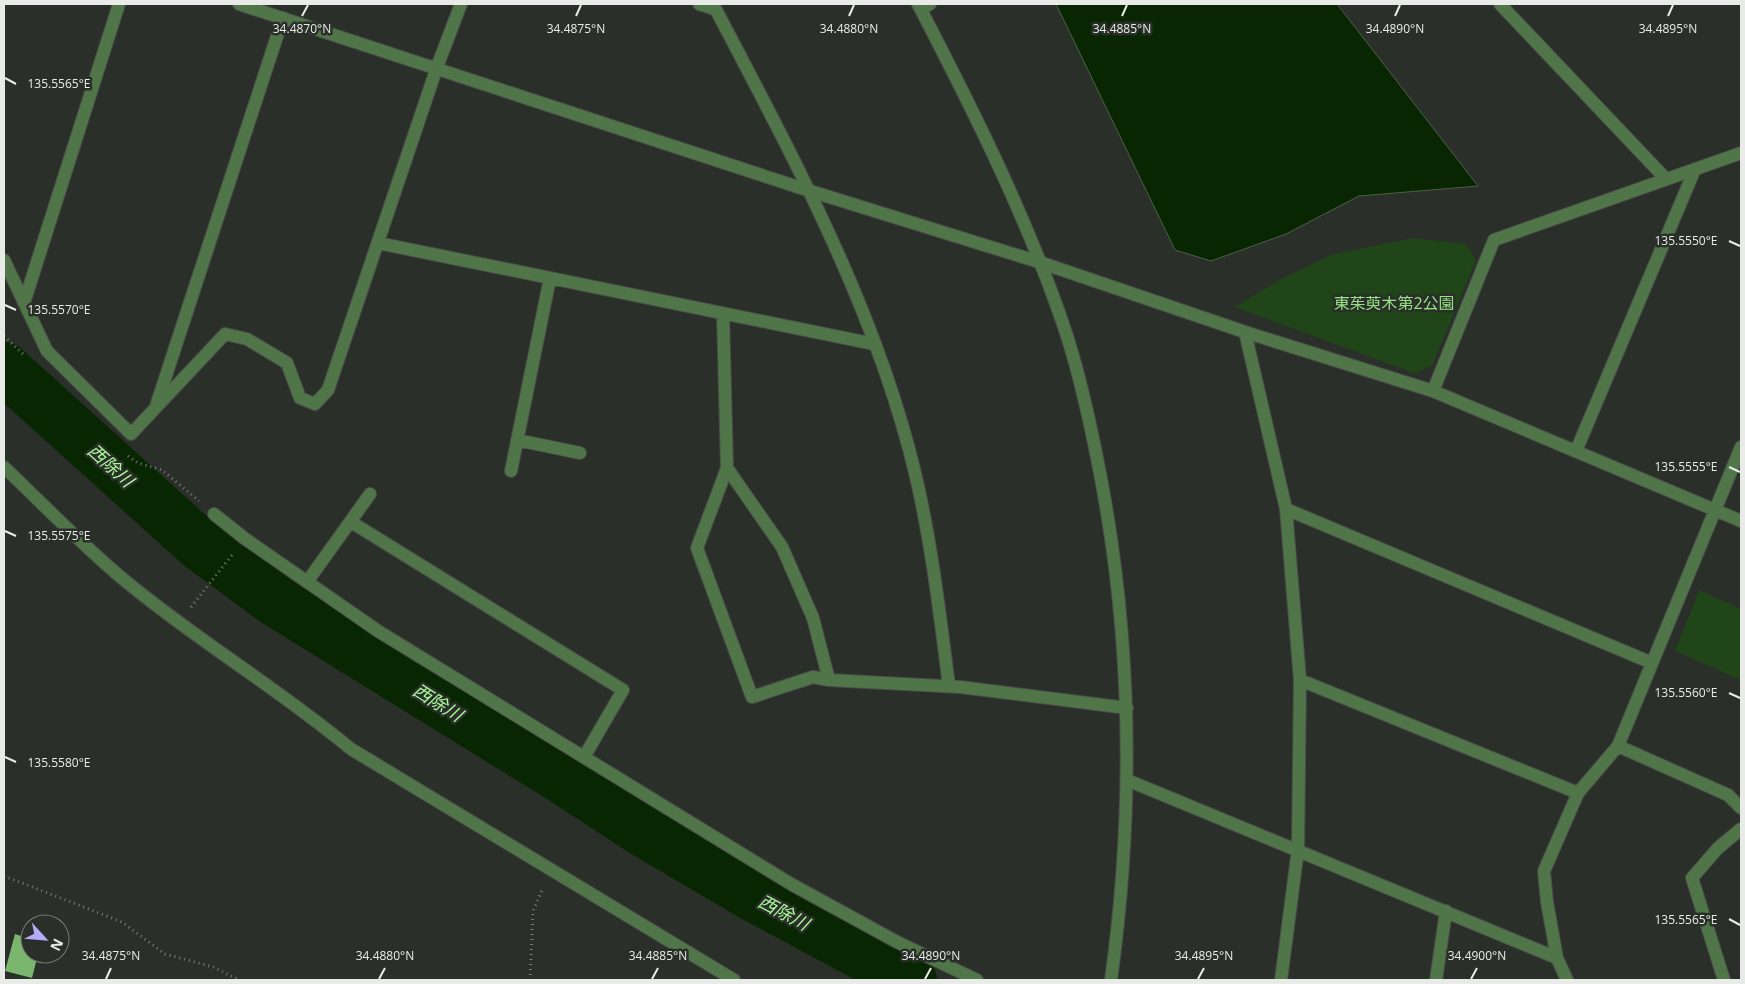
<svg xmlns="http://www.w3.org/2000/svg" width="1745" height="984" viewBox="0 0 1745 984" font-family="'Open Sans','Noto Sans JP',sans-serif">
<rect width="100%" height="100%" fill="#2a3029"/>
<!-- green -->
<path fill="#204519" d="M1412,238L1466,244L1476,260L1432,366L1414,373L1235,307L1281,279L1331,255Z
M1699,590L1741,609V680L1675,651Z"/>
<!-- water -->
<path fill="#082602" stroke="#4b6147" d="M1056,4H1337L1478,186L1359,196L1286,234L1211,261L1175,250Z"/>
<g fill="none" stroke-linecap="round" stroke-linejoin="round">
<!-- river -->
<path stroke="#082602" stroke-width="52" d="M4,368L200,545L276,601L564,779L642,830L756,897L911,980"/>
</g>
<!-- building -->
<path fill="#7bb66e" d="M15,934L30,939V954H38L32,978L5,971Z"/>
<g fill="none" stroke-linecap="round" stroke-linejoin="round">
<!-- minor casing -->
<g stroke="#484e47" stroke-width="14">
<path id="minor" d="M699,4L715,9
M713,4C792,155 877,310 916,477C932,546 940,616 949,686
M1500,4L1666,179
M921,9L930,4
M378,243L874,344
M4,260L47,351L131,434L225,334L247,339L287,363L300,398L315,404L328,390L437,67L461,4
M1039,262L1245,332L1433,391L1741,521
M24,303L119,4
M723,313L727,468L697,548L752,697L813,677L829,680L960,687L1127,708
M1245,332L1286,509L1300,680L1298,849L1281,980
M1433,391L1494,240L1741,153
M157,403L283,18
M517,440L580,453
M1576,451L1695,169
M4,467C43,504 81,544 123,579C196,640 278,688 351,749L734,980
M727,468L782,547L813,618L829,680
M511,471L550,278
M1286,509L1652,663
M214,514L244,538L378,631L791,884L897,942L977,980
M351,522L623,690L584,757
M307,582L370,494
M1300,680L1578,793
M1618,746L1728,795L1741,808
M1127,780L1557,958
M1436,980L1446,911
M1567,980L1557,958L1547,902L1544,871L1578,793L1618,746L1741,447
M1724,980L1692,878L1718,848L1741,829"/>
</g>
<!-- tertiary casing -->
<g stroke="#484e47" stroke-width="14">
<path id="tertiary" d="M239,4L807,190L1039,262
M918,4C972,108 1025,213 1063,324C1078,367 1088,413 1097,458C1132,630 1135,806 1111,980"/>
</g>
<!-- path -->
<path stroke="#787d77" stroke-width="3" stroke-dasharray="1 4" stroke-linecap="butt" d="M4,336L23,354
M128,456L138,463L162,470L199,501
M191,607L232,555
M4,876L122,922L165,954L213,967L239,980
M530,980L533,911L543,888"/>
<!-- minor -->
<use href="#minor" stroke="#507549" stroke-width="12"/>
<!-- tertiary -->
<use href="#tertiary" stroke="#507549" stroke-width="12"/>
</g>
<!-- ticks -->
<path fill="none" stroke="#e8ebe7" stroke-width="2" d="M302,16L308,5M576,16L581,5M849,16L854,5M1122,16L1127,5M1395,16L1400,5M1668,16L1673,5M5,78L16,84M1729,241L1740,246M5,305L16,310M1729,467L1740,472M5,531L16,536M1729,693L1740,698M5,757L16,762M1729,919L1740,925M106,979L111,968M379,979L385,968M652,979L658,968M925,979L931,968M1198,979L1204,968M1471,979L1477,968"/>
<g text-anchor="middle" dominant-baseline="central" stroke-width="5" stroke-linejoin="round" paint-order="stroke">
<!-- park labels -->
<g font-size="16" fill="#94e283" stroke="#2a3029">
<text x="1394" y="303">東茱萸木第2公園</text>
</g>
<!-- water labels -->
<g font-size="18" font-style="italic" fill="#a9f999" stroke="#2a3029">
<text transform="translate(111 465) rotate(42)">西除川</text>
<text transform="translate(438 702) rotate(32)">西除川</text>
<text transform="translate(784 912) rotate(28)">西除川</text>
</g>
</g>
<g font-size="12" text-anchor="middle" fill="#e8ebe7" stroke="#2a3029" stroke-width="5" stroke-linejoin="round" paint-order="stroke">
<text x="302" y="33">34.4870°N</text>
<text x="576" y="33">34.4875°N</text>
<text x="849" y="33">34.4880°N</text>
<text x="1122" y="33">34.4885°N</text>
<text x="1395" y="33">34.4890°N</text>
<text x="1668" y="33">34.4895°N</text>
<text x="59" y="88">135.5565°E</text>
<text x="1686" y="245">135.5550°E</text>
<text x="59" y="314">135.5570°E</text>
<text x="1686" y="471">135.5555°E</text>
<text x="59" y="540">135.5575°E</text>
<text x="1686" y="697">135.5560°E</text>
<text x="59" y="767">135.5580°E</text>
<text x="1686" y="924">135.5565°E</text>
<text x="111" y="960">34.4875°N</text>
<text x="385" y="960">34.4880°N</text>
<text x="658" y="960">34.4885°N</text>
<text x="931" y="960">34.4890°N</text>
<text x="1204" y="960">34.4895°N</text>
<text x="1477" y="960">34.4900°N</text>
</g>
<!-- border -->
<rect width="1745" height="984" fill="none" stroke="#e8ebe7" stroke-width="10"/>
<!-- north arrow -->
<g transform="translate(45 939) rotate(116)"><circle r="24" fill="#2a3029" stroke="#767b75"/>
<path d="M0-4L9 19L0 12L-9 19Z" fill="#b6abf8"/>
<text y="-8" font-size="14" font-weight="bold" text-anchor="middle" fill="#e8ebe7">N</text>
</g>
</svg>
